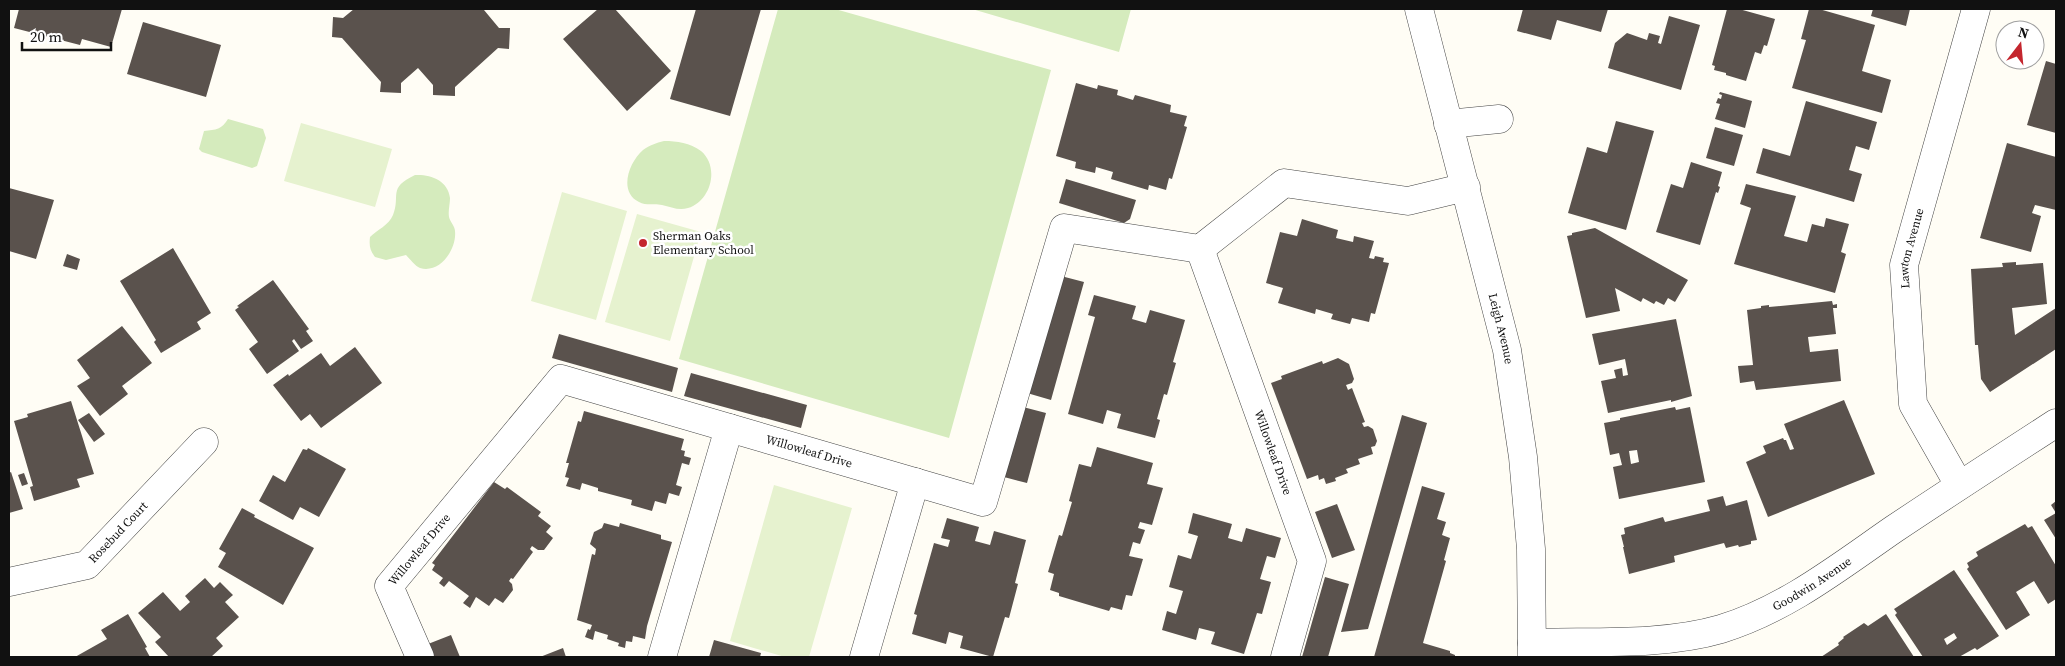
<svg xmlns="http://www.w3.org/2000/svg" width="2065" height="666" viewBox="0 0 2065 666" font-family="'Source Serif 4',serif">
<rect width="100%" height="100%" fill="#fffdf5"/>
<!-- green -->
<path fill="#d5ebbd" d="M778,9H835L1051,70L949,438L679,359Z
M972,9H1131L1119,52Z
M228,119L263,129L266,138L257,166L252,168L202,152L199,149L204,131C216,130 222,129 228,119Z
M664,141C677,141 690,143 701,151C720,167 711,201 688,208C679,211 671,207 662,205C655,203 646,206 639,202C618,192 629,162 643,150C650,145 656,143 664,141Z
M415,175C430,174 448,180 450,198C450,204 448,211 449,217C450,222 455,226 455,231C457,249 440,274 420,268C415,266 410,259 406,255L386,260L375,257C370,250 369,246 370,237C377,230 389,225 393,215C401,196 387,188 415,175Z"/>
<!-- pitch -->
<path fill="#e6f2cf" d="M301,123L392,149L375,207L284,181Z
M562,192L627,211L596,320L531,301Z
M637,214L701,232L670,341L605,322Z
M774,485L852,508L809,657H785L730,641Z"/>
<!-- building -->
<path fill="#5a524d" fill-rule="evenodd" d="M19,9H122L111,47L82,39L80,45L14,28Z
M354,9H486L484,10L499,28H510L509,49L498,48L455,87V96L433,95V85L418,68L401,83V93L380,92L381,82L342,38L332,37L333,17L343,18Z
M598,9H615L671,71L627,111L563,39Z
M696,9H761L730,116L670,99Z
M1523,9H1608L1601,32L1557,20L1551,40L1517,31Z
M1727,9H1739L1775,19L1767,46L1764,45L1761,54L1755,52L1746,81L1726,75V73L1714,70L1715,66L1712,65Z
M1809,9H1819L1875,25L1862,71L1891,80L1882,113L1792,88L1806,40L1801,39Z
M1873,9H1910L1906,26L1871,16Z
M1669,16L1700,25L1681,90L1608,68L1615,43L1627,33L1647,40L1649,33L1660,36L1658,43L1661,44Z
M143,22L221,45L206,97L127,74Z
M2046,61L2056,64V133L2027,125Z
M1076,83L1097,89L1098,85L1118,90L1117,95L1133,100L1135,95L1171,105L1170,112L1187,116L1184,126L1187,127L1172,179L1169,178L1166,190L1149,185L1148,190L1111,179L1113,172L1096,167L1095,173L1075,168L1076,162L1056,156Z
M1720,92L1752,101L1745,128L1715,119L1720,104L1716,103L1718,98L1721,99L1722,95L1719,94Z
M1806,101L1877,122L1869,150L1856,146L1849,170L1862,174L1854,202L1756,173L1763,148L1790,156Z
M1616,121L1654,131L1626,230L1568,213L1587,147L1607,153Z
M1715,127L1743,135L1734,166L1706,158Z
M2007,143L2056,157V210L2035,205L2032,213L2041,216L2031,252L1980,238Z
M1691,162L1722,172L1718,186L1720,187L1718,193L1716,192L1700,245L1656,232L1671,184L1683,188Z
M1066,179L1136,200L1130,219L1124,223L1059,203Z
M1746,184L1796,196L1784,236L1807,242L1812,224L1824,227L1826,218L1849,224L1841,252L1846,254L1835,293L1734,264L1751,208L1740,204Z
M9,188L54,200L36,259L9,251Z
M1302,219L1338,230L1336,238L1353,242L1354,236L1374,241L1369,258L1374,259L1375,256L1384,258L1383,262L1389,263L1375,314L1371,313L1369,322L1352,318L1350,324L1331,319L1333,314L1316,309L1315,314L1278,303L1283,288L1266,283L1280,232L1297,236Z
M1595,228L1688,280L1675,302L1668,298L1664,305L1656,301L1654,304L1643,298L1641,302L1615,288L1620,311L1586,318L1567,236L1572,235V233Z
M173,248L211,313L197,322L201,329L161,353L154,342L156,340L120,281Z
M67,254L80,259L77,270L63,266Z
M2016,262V265L2043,263L2047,304L2012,308L2015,335L2056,308V349L1990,392L1981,379L1978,345H1975L1971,269L2003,267L2002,263Z
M1061,276L1084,282L1051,400L1027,393Z
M273,280L309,329L306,331L313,341L301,349L294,339L292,341L299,351L267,374L249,349L258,342L235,310L239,307L237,306Z
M1094,295L1136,306L1132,319L1146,323L1150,310L1185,320L1173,362L1176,363L1167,395L1164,394L1157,419L1160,420L1155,438L1117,428L1121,414L1107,410L1103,424L1068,414L1095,317L1088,315Z
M1832,301L1833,305L1837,304V308H1833L1836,334L1808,337L1810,352L1838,349L1841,381L1756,390L1754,381L1740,383L1738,366L1753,365L1747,310L1761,308V306L1769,305V307Z
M1676,319L1692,396L1671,402V400L1608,413L1601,381L1616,378L1614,370L1622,368L1623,376L1628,375L1625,359L1599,365L1592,334Z
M122,326L152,363L122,386L128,394L100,416L77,386L90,378L77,360Z
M559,334L678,368L672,392L552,358Z
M355,347L382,383L321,428L310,414L301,421L273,385L288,374L289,376L321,353L330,366Z
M1338,358L1349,364L1354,379L1352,383L1346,385L1348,390L1352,388L1365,422L1362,423L1364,427L1368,426L1373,429L1377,441L1375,446L1371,447L1373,454L1358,459L1360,464L1346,469L1348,473L1335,478L1336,481L1326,484L1324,478L1319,480L1318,475L1307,479L1271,383L1282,379L1281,376L1322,361L1323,364Z
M691,373L807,405L801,428L684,396Z
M1844,400L1875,474L1768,517L1746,462L1766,453L1763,446L1783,438L1784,440H1786L1790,450L1794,449L1784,424Z
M71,401L94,474L77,479L80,487L34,501L30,487L33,486L14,421L28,417L27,414Z
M1023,407L1046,413L1027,483L1004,477Z
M1675,407L1676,410L1690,407L1705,482L1619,499L1613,467L1622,465L1619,453L1610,455L1604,423L1620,420V418ZM1637,450L1639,462L1631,464L1629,451Z
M584,411L684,439L681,450L685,451L684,456L691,458L689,465L682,463L676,485L682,487L679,496L669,493L666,504L655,501L652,511L631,505L632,500L598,491V488L582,483L580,490L566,486L569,478L565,477L569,463H566L578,421L581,422Z
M89,413L105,434L94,442L78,420Z
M1402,415L1427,423L1368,629L1341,632Z
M1097,447L1153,463L1147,484L1163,488L1152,525L1140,522L1138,528L1145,530L1140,544L1133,542L1129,556L1143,559L1132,596L1126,595L1122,610L1111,607L1109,611L1059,596V593L1050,590L1054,574L1048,572L1059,535L1062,536L1072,502L1069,501L1079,464L1091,467Z
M308,448L346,469L319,517L300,507L293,520L259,501L273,475L285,482L303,449L307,450Z
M11,472L23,509L9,513V473Z
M24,473L28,484L22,486L18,475Z
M494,482L505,489L507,487L541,512L538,516L551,526L546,532L553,538L544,550H538L532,546L530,549L533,552L513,579L511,578L509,581L512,584L513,590L503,603L495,598L489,606L476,597L470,608L463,603L469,596L449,581L444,587L439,583L443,578L432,570L435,565L432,563Z
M1422,486L1445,493L1437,519L1446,522L1442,535L1450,538L1444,560L1446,561L1423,643L1450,651V653L1455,655V657H1374Z
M1723,496L1726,506L1747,500L1757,540L1751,541V544L1739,547L1738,545L1726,548L1724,543L1674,556L1675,562L1629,574L1623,547H1624L1621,535L1625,534L1624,528L1663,517L1665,522L1710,511L1707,500Z
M2056,501V539L2044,520L2056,513L2051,505Z
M1337,504L1355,550L1332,558L1315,512Z
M242,508L255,515L254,517L314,548L283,605L218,567L226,553L219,549Z
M1193,513L1232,524L1228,538L1242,542L1246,528L1281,538L1275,558L1267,556L1260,579L1271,582L1262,614L1257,613L1244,654L1211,644L1215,632L1199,628L1196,640L1162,630L1167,611L1176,614L1183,591L1169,587L1178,555L1191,559L1198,536L1188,533Z
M947,518L979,527L975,541L990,545L994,531L1026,540L1015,583L1018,584L1009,618L1005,617L993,657L960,648L963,636L949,632L946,644L912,634L917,615L914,614L934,543L948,547L950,540L941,538Z
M604,523L619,527L620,523L661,535V539L672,542L647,626L645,639L633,636L632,642L626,641L625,648L618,646L619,643L607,639L608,635L595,631L593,640L585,637L588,629L590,630L592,625L577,620L592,554L595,555L596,549L590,544L594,532L602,528Z
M2025,524L2028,528L2032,526L2056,566V599L2048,604L2034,581L2016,592L2030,615L2006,630L1967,569L1969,567L1967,563L1978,556L1976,552Z
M1954,570L1999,636L1977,650L1975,648L1959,657H1923L1895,615L1897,613L1894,609ZM1954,633L1957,638L1947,645L1944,639Z
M1325,577L1349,584L1328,657H1302Z
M205,578L214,588L220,582L233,595L225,602L239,617L216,638L223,646L211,657H169L155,642L161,637L138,613L163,592L180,611L190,602L185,596Z
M128,614L147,647L145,648L150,657H75L107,639L101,630Z
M1886,614L1914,657H1821L1839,645L1838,643L1844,638L1843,637L1864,623L1868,626Z
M451,635L460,657H433L428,644Z
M714,640L761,653L760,657H709Z
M563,648L566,657H540Z"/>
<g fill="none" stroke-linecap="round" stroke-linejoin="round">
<!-- minor casing -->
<g stroke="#444" stroke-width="29">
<g id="minor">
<path id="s1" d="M1419,9L1507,350L1523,457L1531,549L1532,657"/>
<path d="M1448,124L1499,119"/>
<path id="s2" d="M1200,249L1312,561L1285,657"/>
<path id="s3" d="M1959,485L1913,404L1904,265L1976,9"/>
<path id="s4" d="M9,582L87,565L204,442"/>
<path id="s5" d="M1532,643C1592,641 1663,646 1721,629C1786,609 1839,567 1894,529C1948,493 2002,458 2056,423"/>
<path id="s6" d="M420,657L389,586L561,379L983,502L1064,228L1200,249L1284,183L1408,201L1466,187"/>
<path d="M662,657L729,428"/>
<path d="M864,657L915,482"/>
</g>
</g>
<!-- minor -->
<use href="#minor" stroke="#fff" stroke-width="28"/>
</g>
<!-- markers -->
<circle fill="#c4262e" stroke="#fff" stroke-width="2" cx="643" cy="243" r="5"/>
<g text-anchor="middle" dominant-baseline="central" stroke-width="5" stroke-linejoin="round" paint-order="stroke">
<!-- poi labels -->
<g font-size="12" fill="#111" stroke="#fff" text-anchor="start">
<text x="653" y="236">Sherman Oaks<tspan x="653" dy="14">Elementary School</tspan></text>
</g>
<!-- street labels -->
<g font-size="12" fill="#111" stroke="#fff">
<text stroke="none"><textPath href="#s3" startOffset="250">Lawton Avenue</textPath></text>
<text stroke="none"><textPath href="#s1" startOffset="330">Leigh Avenue</textPath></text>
<text stroke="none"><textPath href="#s6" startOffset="605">Willowleaf Drive</textPath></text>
<text stroke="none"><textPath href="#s2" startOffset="216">Willowleaf Drive</textPath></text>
<text stroke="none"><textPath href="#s4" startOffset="125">Rosebud Court</textPath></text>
<text stroke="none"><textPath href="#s6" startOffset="125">Willowleaf Drive</textPath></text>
<text stroke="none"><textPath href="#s5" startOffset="292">Goodwin Avenue</textPath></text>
</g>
</g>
<!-- border -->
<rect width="2065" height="666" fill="none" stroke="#111111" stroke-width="20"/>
<!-- north arrow -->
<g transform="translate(2020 45) rotate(16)"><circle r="24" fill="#ffffff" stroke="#a0a0a0"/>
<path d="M0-4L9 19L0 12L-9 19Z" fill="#c4262e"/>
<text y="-8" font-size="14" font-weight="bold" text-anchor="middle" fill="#111111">N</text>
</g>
<!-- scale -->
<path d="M22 42v8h89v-8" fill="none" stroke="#111111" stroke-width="2.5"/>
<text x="30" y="42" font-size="15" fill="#111111" stroke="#ffffff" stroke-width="4" paint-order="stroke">20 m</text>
</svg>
